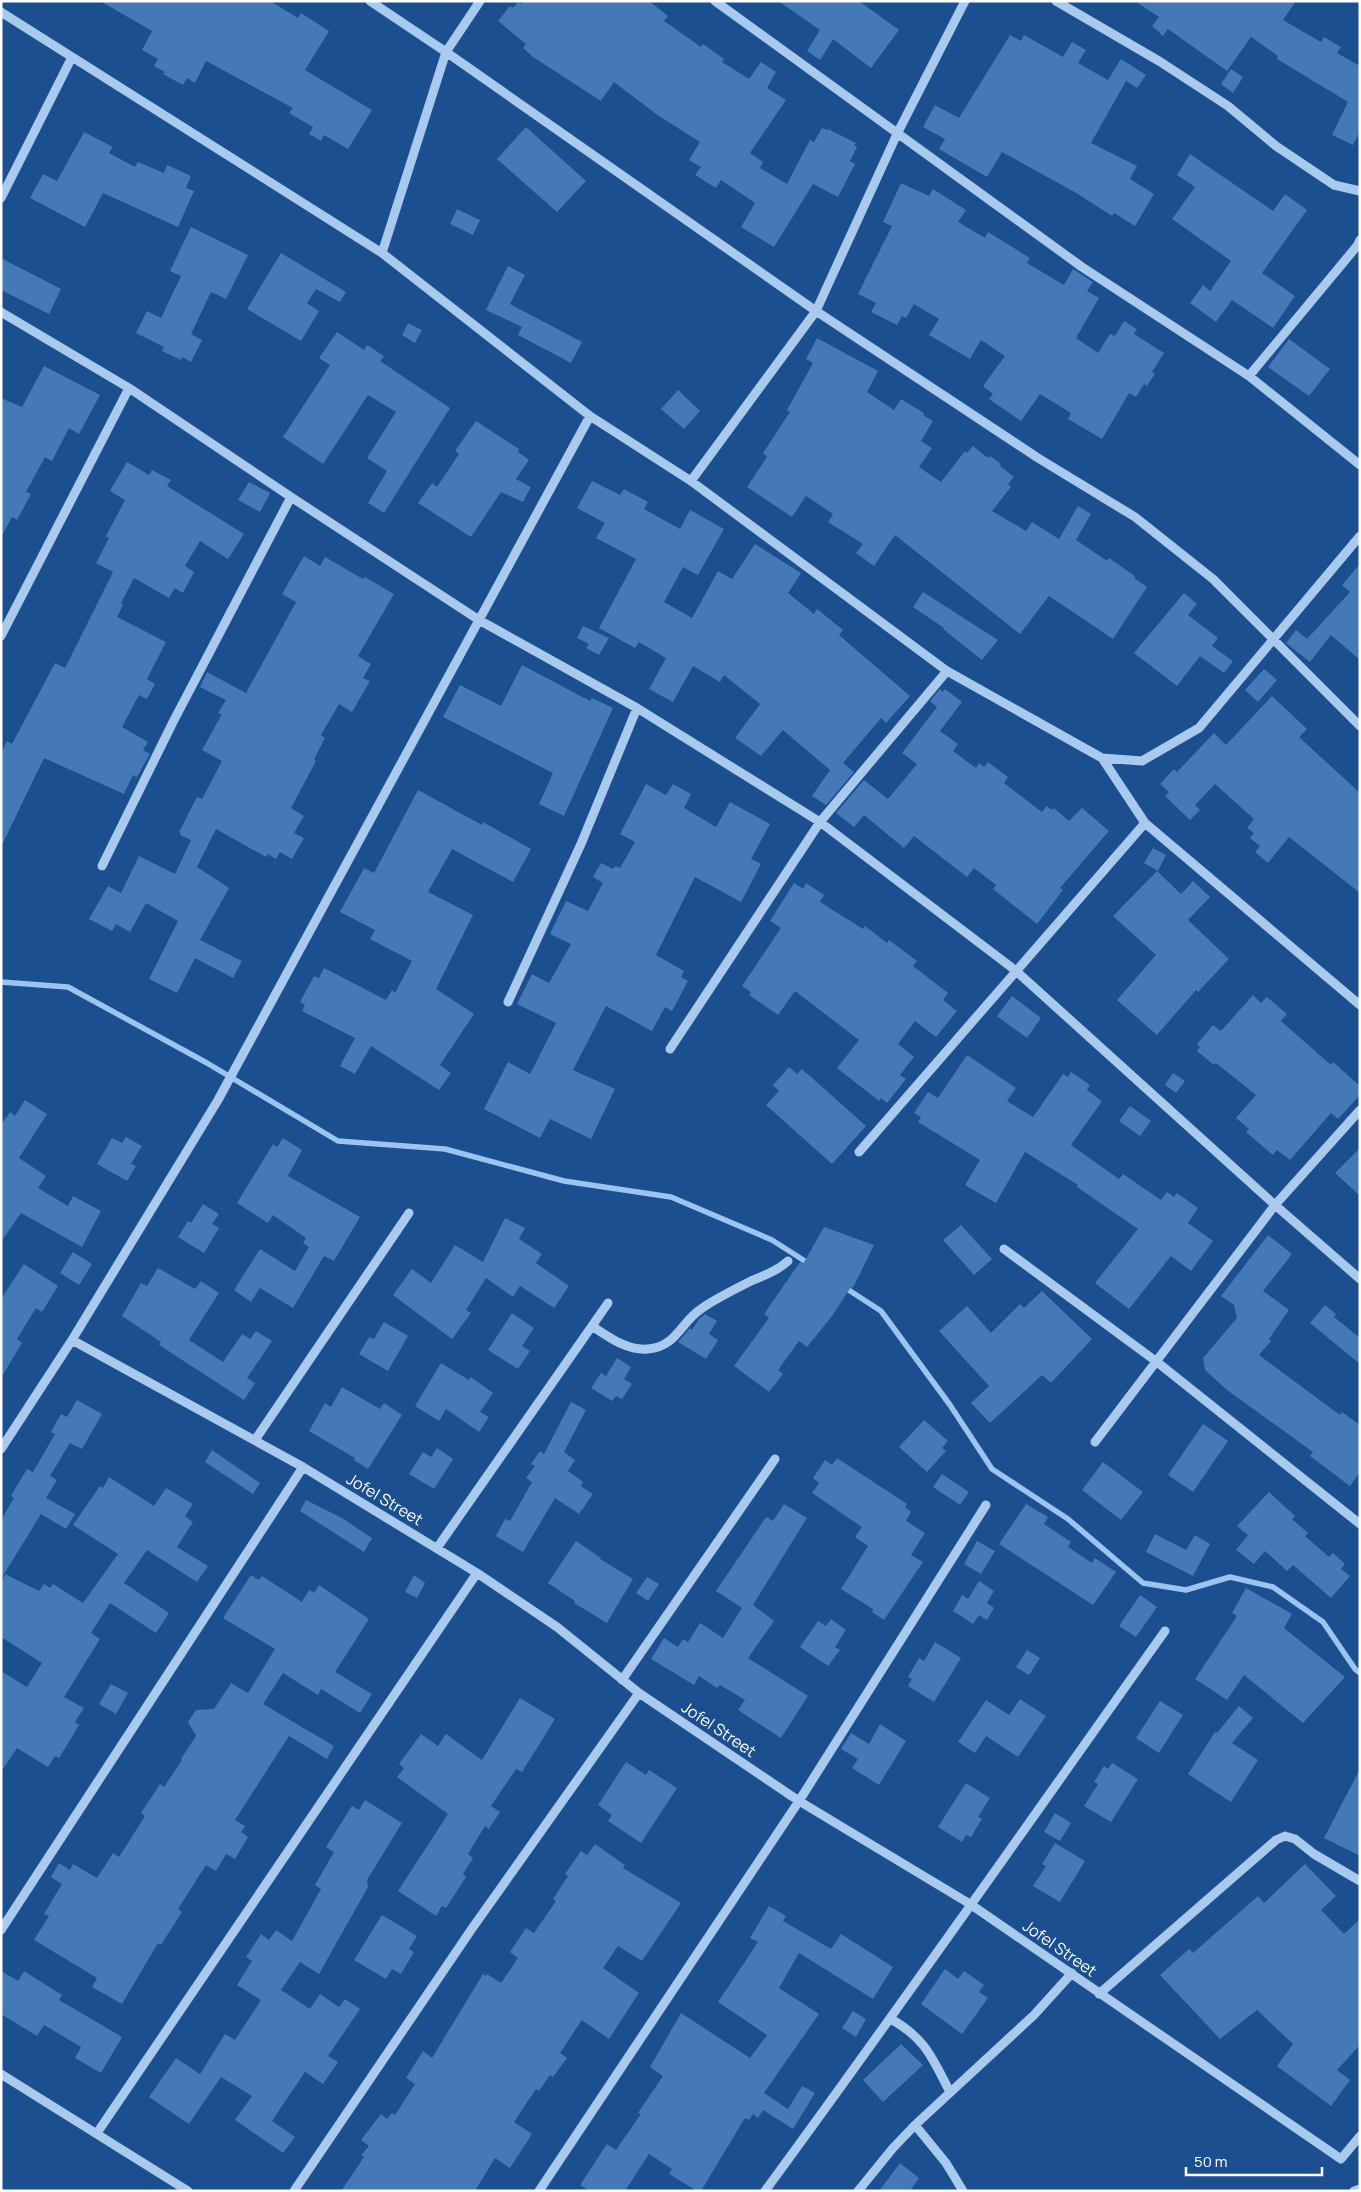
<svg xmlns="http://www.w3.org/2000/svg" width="1361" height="2192" viewBox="0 0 1361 2192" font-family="Manrope,sans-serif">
<rect width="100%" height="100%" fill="#1b4f8f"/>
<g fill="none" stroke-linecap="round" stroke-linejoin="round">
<!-- stream -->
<path stroke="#9cc4f0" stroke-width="5.5" d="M1,982L68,987L207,1063L338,1141L445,1149L564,1181L671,1197L772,1240L811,1265
M844,1287L881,1311L950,1405L992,1469L1068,1519L1143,1583L1186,1590L1230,1577L1273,1587L1323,1622L1355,1669L1360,1673"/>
</g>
<!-- building -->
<path fill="#4478b7" d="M100,1H270L298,18L301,13L329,31L305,70L372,110L348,149L324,135L321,141L309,134L313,127L289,113L293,108L206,61L195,83L187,78L183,85L163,74L165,72L154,66L158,59L142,50L152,31Z
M523,1H649L668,16L664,21L701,47L703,44L724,59L722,62L749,79L761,62L776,72L767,88L786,100L750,153L763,162L760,168L787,184L810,140L814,142L822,128L827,130L828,129L856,143L854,145L857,147L850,161L855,164L838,197L813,184L774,247L741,227L755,203L721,180L716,188L695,175L701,167L689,160L700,142L656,114L614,82L601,101L533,57L523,48L526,44L498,21L510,6L513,8L518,2L521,4Z
M778,1H859L899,30L871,68L833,39L820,60L807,51L820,30Z
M1135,1H1296L1283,20L1321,42L1324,37L1341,47L1337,53L1360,66V131L1353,145L1332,135L1348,102L1277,59L1278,56L1251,37L1227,71L1168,29L1163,36L1152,26L1159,17Z
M1010,35L1021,41L1024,35L1063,57L1072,42L1086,50L1078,63L1108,80L1121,59L1146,75L1137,88L1126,81L1091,143L1137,166L1130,179L1154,194L1135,226L1114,213L1112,216L1078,194L1002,152L987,177L939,149L945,139L923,127L935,105L959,118Z
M1231,69L1243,77L1233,93L1221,84Z
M526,127L586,181L557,212L497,159Z
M84,132L113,147L109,153L135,167L138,162L164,173L167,165L191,176L186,188L194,191L178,227L103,193L85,227L30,198L43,174L57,181Z
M1190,154L1273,211L1285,194L1307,210L1262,273L1295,296L1273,328L1232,300L1216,322L1190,303L1203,285L1210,291L1231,261L1172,219L1195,187L1177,175Z
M901,183L929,196L933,189L966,210L958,222L985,238L988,232L1030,258L1027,263L1064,285L1073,269L1093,282L1087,291L1099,298L1076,338L1098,353L1110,334L1115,336L1124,321L1137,329L1134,334L1164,353L1152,372L1155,374L1147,386L1144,384L1136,397L1129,393L1102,439L1068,419L1071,413L1040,394L1021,421L989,399L993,394L983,386L1005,356L981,340L970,359L929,335L939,319L914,304L906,318L902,316L897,325L871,312L876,303L858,294L892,226L883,222Z
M457,209L480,220L473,235L450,224Z
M191,227L248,255L226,299L211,292L191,334L202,340L191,362L182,357L181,360L162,351L164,347L136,333L147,311L161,318L181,276L170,271Z
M281,253L346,292L340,302L316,289L307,303L319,311L301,341L247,309Z
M1,258L61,289L49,314L1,290Z
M508,266L525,275L510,304L582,342L571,363L518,335L522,327L486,310Z
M408,323L422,330L415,343L402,335Z
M337,332L364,350L367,345L384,356L380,361L450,408L384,513L368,503L387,471L367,458L396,412L368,395L323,464L283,437L330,365L319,358Z
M817,338L878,371L867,392L894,410L901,399L924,413L923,415L933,421L921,441L932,448L919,467L941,482L965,451L967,453L973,446L988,458L990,456L1001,464L1000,466L1014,477L1008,484L1011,487L992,511L1026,531L1032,522L1059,539L1078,506L1091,514L1076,540L1107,561L1109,558L1135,576L1134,578L1147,587L1113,639L1049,596L1020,634L895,535L874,566L856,553L863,544L828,522L833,514L806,496L792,517L747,487L767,457L763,453L790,412L787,410L813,363L806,359Z
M1289,339L1330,369L1309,396L1268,367Z
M44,366L100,395L79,434L69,428L52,461L45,457L26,492L31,494L17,520L12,517L1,537V398L22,407Z
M678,390L700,411L684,429L661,409Z
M476,421L519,449L518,452L529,460L516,479L531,487L523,502L501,492L471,537L418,503L432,483L437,487L459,454L455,451Z
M127,462L149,475L152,470L171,480L167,486L244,534L228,559L200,541L185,566L194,572L183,593L175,588L169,598L134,578L121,603L123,605L117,617L166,642L147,679L155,684L147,699L139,695L122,727L148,742L143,750L150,754L137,777L133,775L124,794L44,758L1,847V753L7,741L12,744L55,663L65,668L113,572L96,563L109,538L106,536L125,500L110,491Z
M592,481L620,495L624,489L648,502L644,509L680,529L690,510L724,529L698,575L683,567L664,602L692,618L718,571L732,579L755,544L801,573L788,593L814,614L817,609L843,630L839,635L910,696L886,723L881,718L843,763L854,772L826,805L812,796L830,770L783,730L761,756L735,738L760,704L724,675L720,682L693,666L673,702L649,689L666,658L639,642L635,648L599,628L636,559L596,538L605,523L577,508Z
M249,482L270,493L260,512L238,500Z
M304,556L320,566L325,557L363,579L365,577L394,594L358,656L371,664L363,678L370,681L352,712L339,704L321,735L325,738L314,759L316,761L291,808L304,816L294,833L304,838L292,859L280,852L276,859L268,854L266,857L216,829L197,867L229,888L200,940L242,961L233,978L195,958L177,993L149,979L178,921L146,903L130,932L116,924L112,931L89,919L108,886L121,893L139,856L175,874L191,840L180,835L181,833L179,832L197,797L202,799L222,761L202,750L222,714L218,713L226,700L200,687L207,672L246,693L296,602L282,594Z
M1360,564V660L1331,635L1310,662L1286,643L1296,630L1307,639L1350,592L1342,585Z
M923,592L998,640L982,660L943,629L944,628L913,607Z
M1184,593L1197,604L1188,615L1218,638L1212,646L1233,661L1224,673L1200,656L1177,686L1134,653Z
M583,626L609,638L599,655L586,648L589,644L577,638Z
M522,665L590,701L592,698L613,708L564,816L539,804L553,773L443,717L460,685L501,706Z
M1264,669L1277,680L1258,702L1245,690Z
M940,689L943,692L945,689L962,702L940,731L958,744L953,751L976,768L979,763L984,767L988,762L1008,777L1004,783L1042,812L1047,806L1052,810L1054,808L1069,821L1082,808L1109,831L1060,888L1063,890L1037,924L993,889L996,885L974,868L967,877L914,836L904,848L864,815L854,827L836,813L864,780L888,799L917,764L902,753L937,707L930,701Z
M1272,696L1307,729L1299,737L1360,793V893L1289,837L1268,863L1255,852L1260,846L1250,838L1254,833L1247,828L1254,819L1215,784L1195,805L1200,810L1190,820L1165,796L1169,792L1160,784L1174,769L1177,772L1214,733L1226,745Z
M646,784L666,795L673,784L691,794L684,808L716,827L730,802L770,824L751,859L761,864L741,902L695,877L656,955L684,971L681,977L688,981L672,1011L665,1007L652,1031L606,1006L573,1070L615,1089L591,1139L550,1119L540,1138L484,1109L508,1062L530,1074L556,1023L517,1004L532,974L549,983L571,944L550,934L566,901L588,911L603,883L593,877L601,863L613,869L615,866L620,868L635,842L620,834Z
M418,790L482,825L483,822L531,849L513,882L452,849L428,892L473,915L436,989L474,1014L440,1065L451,1073L439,1090L371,1046L355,1074L340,1066L355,1038L302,1011L305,1005L300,1002L314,976L319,978L324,968L386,1000L392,990L395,993L412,961L370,939L375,930L340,912L364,868L374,873Z
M1153,848L1166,855L1158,871L1144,863Z
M1157,871L1181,894L1193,881L1210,897L1188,920L1229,959L1198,992L1196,990L1157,1035L1117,1000L1156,955L1113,916Z
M794,883L803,889L806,883L824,895L820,902L863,929L865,926L887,943L889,940L917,961L913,966L948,993L943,1000L957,1011L936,1037L915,1021L898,1044L914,1057L900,1075L906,1079L887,1103L881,1098L879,1101L837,1068L859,1040L795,991L778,1015L749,995L751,992L742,986L781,928L770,921Z
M1253,995L1261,1003L1267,997L1287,1014L1281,1021L1331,1065L1333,1062L1360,1086V1095L1338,1119L1331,1113L1290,1160L1277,1150L1273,1155L1246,1132L1249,1129L1236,1118L1256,1095L1216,1063L1214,1065L1197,1051L1200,1047L1197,1044L1213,1025L1221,1031Z
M1012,996L1041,1018L1027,1038L997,1016Z
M967,1055L1016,1088L1007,1101L1033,1117L1063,1074L1068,1077L1071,1072L1090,1085L1087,1090L1102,1101L1071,1145L1119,1179L1123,1174L1161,1200L1167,1192L1174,1197L1177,1193L1198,1208L1188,1223L1213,1241L1191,1271L1171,1256L1129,1309L1095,1283L1138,1229L1077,1187L1078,1185L1025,1152L996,1203L965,1185L980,1160L918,1122L921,1117L914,1113L928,1092L938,1098Z
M789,1067L797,1074L802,1069L866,1126L832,1164L766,1105L779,1091L773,1085Z
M1173,1073L1185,1081L1176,1093L1165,1085Z
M25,1100L47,1114L19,1158L46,1176L38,1188L68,1206L73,1196L101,1211L82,1247L21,1213L1,1242V1125L10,1112L15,1116Z
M1130,1106L1151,1121L1140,1136L1119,1121Z
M126,1137L142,1146L131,1164L136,1166L127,1181L97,1164L112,1138L122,1143Z
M283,1138L302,1150L288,1176L360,1217L334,1261L324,1256L293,1308L260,1288L251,1302L234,1290L260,1249L295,1271L309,1247L303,1243L306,1238L273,1215L268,1223L237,1203L273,1144L277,1147Z
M1360,1148V1196L1335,1173Z
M203,1204L219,1214L212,1224L219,1228L204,1253L178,1237L188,1221L191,1223Z
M505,1218L525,1228L519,1239L542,1254L536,1263L569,1286L554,1308L520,1286L513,1297L486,1278L466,1310L471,1313L452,1339L393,1295L412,1269L431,1283L455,1245L483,1262Z
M961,1225L992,1259L974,1275L943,1240Z
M824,1227L874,1245L853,1288L851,1287L832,1316L807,1347L799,1341L778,1370L783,1374L769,1392L734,1366L769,1318L764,1314L800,1262L803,1264Z
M1268,1235L1292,1254L1263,1291L1289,1310L1269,1339L1271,1341L1259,1355L1340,1415L1342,1412L1360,1425V1472L1350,1486L1310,1456L1313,1452L1227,1390L1205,1370L1203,1358L1237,1318L1234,1305L1221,1296Z
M73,1252L92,1264L79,1285L60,1273Z
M24,1264L58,1286L42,1312L36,1308L17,1339L22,1343L1,1378V1299Z
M158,1268L195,1289L201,1281L219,1293L189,1340L223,1362L242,1334L250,1339L256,1331L272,1341L247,1378L255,1383L244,1400L159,1345L161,1342L122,1316L141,1283L147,1286Z
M1042,1291L1092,1339L1051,1383L1042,1375L990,1423L971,1403L989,1386L939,1331L967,1306L991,1333L1020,1304L1024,1308Z
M1325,1305L1336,1314L1334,1317L1360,1338V1364L1310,1323Z
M512,1313L534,1328L522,1346L530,1351L518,1369L488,1350Z
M705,1314L717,1321L709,1334L718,1340L706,1359L678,1342L690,1328L692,1330L699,1319Z
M384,1322L408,1336L388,1371L359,1354L369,1337L374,1339Z
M617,1358L631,1367L624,1379L632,1384L622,1399L616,1396L612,1401L591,1388L601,1373L606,1376Z
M441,1363L469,1380L471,1377L493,1393L480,1412L489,1417L479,1432L446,1409L439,1421L415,1406Z
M342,1387L380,1409L384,1403L402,1415L368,1469L354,1460L355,1458L309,1431L325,1403L331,1407Z
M77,1400L102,1414L82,1449L70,1443L50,1476L57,1480L46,1498L75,1514L66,1529L41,1514L1,1579V1520L14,1498L11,1496L27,1469L33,1472L55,1434L51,1432L61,1414L67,1417Z
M571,1402L586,1410L564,1452L575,1460L568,1471L583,1482L581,1486L593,1494L579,1514L555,1498L523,1552L496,1536L505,1519L510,1521L532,1482L526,1478L535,1466L531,1464L540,1451L544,1454Z
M924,1420L948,1441L942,1448L946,1451L927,1472L899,1447Z
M1203,1424L1228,1441L1193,1492L1168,1475Z
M437,1448L453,1459L434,1489L409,1474L423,1452L431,1457Z
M212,1450L260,1483L253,1494L205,1462Z
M837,1458L907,1504L905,1507L911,1512L906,1521L925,1533L911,1555L923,1562L884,1620L872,1612L873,1609L841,1589L868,1546L855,1537L862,1527L812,1493L819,1483L813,1478L825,1460L832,1465Z
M1103,1462L1143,1492L1121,1520L1082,1490Z
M942,1474L969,1492L960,1505L933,1487Z
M109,1477L154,1506L166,1488L193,1504L185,1516L193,1522L177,1547L208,1566L197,1582L147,1550L124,1583L169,1613L156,1633L110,1603L91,1633L100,1639L64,1697L84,1708L75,1722L79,1725L59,1758L55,1756L48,1767L17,1748L1,1772V1671L27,1687L42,1663L1,1637V1582L5,1574L39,1591L44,1584L50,1588L53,1584L83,1603L118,1554L73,1525L100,1486L103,1488Z
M1269,1492L1295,1516L1292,1519L1308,1533L1305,1536L1329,1557L1333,1553L1345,1564L1341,1569L1350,1576L1331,1598L1293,1565L1287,1571L1265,1551L1254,1564L1236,1550L1248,1535L1237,1526Z
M306,1500L342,1518L372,1538L364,1552L300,1511Z
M784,1504L807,1518L753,1605L774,1621L748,1658L808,1696L781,1738L738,1710L745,1700L720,1685L717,1688L699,1676L694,1685L651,1659L664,1638L678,1647L683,1639L688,1642L700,1623L723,1638L742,1608L716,1591L766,1517L773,1521Z
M1026,1504L1048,1517L1044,1524L1071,1542L1068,1547L1092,1563L1095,1558L1116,1572L1093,1605L999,1544Z
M1155,1534L1186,1550L1195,1535L1210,1544L1193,1576L1146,1552Z
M576,1541L601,1558L600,1559L633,1579L607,1623L574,1603L575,1601L548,1583Z
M977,1541L995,1551L981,1574L964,1564Z
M251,1575L259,1580L262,1576L302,1602L309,1590L314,1593L319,1585L369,1619L335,1672L372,1694L360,1713L321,1689L318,1695L283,1673L263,1704L334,1746L327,1759L289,1736L235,1820L245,1826L241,1832L248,1837L235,1859L226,1854L216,1871L206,1865L178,1909L182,1912L161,1945L158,1943L122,2004L92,1987L97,1978L34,1940L49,1916L44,1914L62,1884L51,1877L59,1863L70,1870L73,1864L97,1878L113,1853L119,1857L145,1816L141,1813L160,1784L164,1787L182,1760L181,1759L196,1736L188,1722L196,1710L214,1709L231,1683L248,1693L275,1649L223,1618Z
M414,1575L425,1583L417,1598L405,1592Z
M647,1577L659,1584L648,1601L636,1593Z
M979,1581L994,1591L987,1603L994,1608L987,1620L979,1615L973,1624L953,1611L962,1595L968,1599Z
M1246,1588L1292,1614L1284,1628L1345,1677L1303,1723L1244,1675L1227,1700L1195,1679L1237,1616L1232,1613Z
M1140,1595L1157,1607L1136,1637L1119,1626Z
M831,1619L846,1630L835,1647L840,1650L828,1666L800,1647L818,1621L826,1626Z
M935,1642L961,1658L934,1702L908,1686L912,1679L908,1677L919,1658L924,1661Z
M1027,1650L1040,1658L1029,1675L1016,1667Z
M111,1684L128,1693L116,1714L99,1704Z
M520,1698L555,1719L522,1772L516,1769L491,1806L500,1812L489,1829L485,1826L468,1854L473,1858L463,1874L466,1877L446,1908L442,1906L436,1916L398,1891L448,1814L397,1777L404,1768L399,1764L421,1734L438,1746L446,1734L482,1760Z
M1020,1699L1046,1716L1018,1757L986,1736L975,1753L958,1742L986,1700L1009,1715Z
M1160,1701L1183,1715L1159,1753L1136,1738Z
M1239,1706L1253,1718L1232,1743L1258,1760L1231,1802L1188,1774L1215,1732L1217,1733Z
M880,1724L906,1741L879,1785L852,1768L858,1759L841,1749L851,1733L869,1744Z
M626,1762L646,1775L649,1770L677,1788L641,1843L608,1821L612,1815L598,1805Z
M1112,1763L1138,1779L1111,1822L1084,1806L1098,1784L1094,1782L1104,1766L1108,1769Z
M1360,1769V1856L1324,1838Z
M966,1783L990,1798L978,1817L982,1819L971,1837L966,1835L962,1842L938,1827Z
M365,1800L402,1823L367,1880L368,1887L319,1974L300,1962L281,1990L310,2009L320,1994L339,2007L345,1999L360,2009L328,2056L338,2062L323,2084L305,2072L272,2121L295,2137L283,2153L235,2120L252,2096L221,2077L189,2124L149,2097L176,2058L200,2074L225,2034L235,2040L261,2000L237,1985L252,1961L246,1957L261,1934L269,1940L276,1930L292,1941L321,1889L315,1885L334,1852L326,1847L352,1806L359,1810Z
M1055,1813L1071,1823L1060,1841L1044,1832Z
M1055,1843L1085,1861L1060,1902L1033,1886L1046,1866L1042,1864Z
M595,1844L625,1865L623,1868L681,1903L642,1961L618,1946L603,1968L639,1993L609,2039L582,2020L560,2053L567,2058L553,2077L550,2075L539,2091L536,2089L514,2122L532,2134L510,2168L495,2158L475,2191H341L364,2157L361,2155L369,2146L361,2140L381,2114L387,2119L392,2113L395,2115L415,2084L406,2078L423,2051L432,2058L483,1974L486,1976L487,1974L501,1983L518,1958L510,1952L526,1928L534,1933L556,1901L553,1899L568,1876L565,1874L581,1851L587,1855Z
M1305,1864L1336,1896L1321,1910L1344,1934L1360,1919V2045L1337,2070L1350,2080L1331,2106L1277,2066L1293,2044L1257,2010L1220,2039L1160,1975L1189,1949L1193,1953L1258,1896L1264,1903Z
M769,1906L786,1916L783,1921L831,1949L841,1934L893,1967L873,1999L799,1953L779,1988L819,2014L764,2093L788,2109L802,2086L815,2093L793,2129L763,2110L758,2118L753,2114L749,2120L745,2118L701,2191H697L669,2174L672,2169L649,2154L625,2191H589L580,2185L607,2144L616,2150L641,2114L638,2113L663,2076L650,2067L681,2013L750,2058L767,2035L718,2002L758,1942L750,1938Z
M382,1915L417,1936L409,1949L414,1952L401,1974L392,1969L386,1979L354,1960Z
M945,1969L958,1979L964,1971L984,1985L979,1992L988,1998L962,2034L921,2004Z
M1,1971L18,1981L24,1971L62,1995L59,2000L122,2037L101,2073L75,2058L81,2047L44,2025L37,2036L1,2014Z
M853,2011L866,2019L856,2037L842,2028Z
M901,2044L923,2065L883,2102L863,2080Z
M900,2163L919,2178L910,2191H879Z"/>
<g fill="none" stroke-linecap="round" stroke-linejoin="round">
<!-- minor -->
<path stroke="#a9c9ee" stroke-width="9" d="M370,1L446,52L816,311L1038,458L1135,517L1213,579L1360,726
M715,1L1082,267L1249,376L1360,465
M1056,1L1159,61L1228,106L1276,146L1334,185L1360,191
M1,12L382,253L590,416L691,481L947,671L1102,758L1145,823L1360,1005
M1,198L72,57
M382,253L446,52L480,1
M1,312L129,388L291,497L479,620L637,708L820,822L1015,970L1275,1205L1360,1279
M1249,376L1357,246L1360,240
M691,481L816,311L897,134L965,1
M1,636L129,388
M1102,758L1142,761L1199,728L1360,536
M102,866L173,722L291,497
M508,1002L581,844L637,708
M670,1049L820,822L947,671
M859,1152L1145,823
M1004,1249L1157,1362L1360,1524
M592,1326C609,1337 627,1351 648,1349C676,1347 680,1323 701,1309C713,1300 737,1288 751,1281C765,1275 777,1271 788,1261
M72,1340L303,1467L477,1573L557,1627L639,1693L799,1801L970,1904L1341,2159L1360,2136
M255,1440L409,1213
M1095,1442L1275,1205L1360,1110
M1,1449L72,1340L218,1100L590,416
M437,1548L608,1303
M622,1680L775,1459
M1,1930L303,1467
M1099,1994L1276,1840L1285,1836L1295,1839L1314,1854L1360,1881
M891,2019C926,2039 932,2058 950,2092
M1,2074L188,2191
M915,2125L946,2163L963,2191
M97,2133L477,1573
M294,2191L471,1930L639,1693
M539,2191L799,1801L986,1505
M765,2191C901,2006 1032,1818 1165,1631
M858,2191L893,2148L915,2125L1034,2015L1072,1973
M1354,2191L1360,2189"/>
</g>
<g text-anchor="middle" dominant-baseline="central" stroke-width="5" stroke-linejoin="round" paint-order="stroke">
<!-- street labels -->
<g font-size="16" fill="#fff" stroke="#1b4f8f">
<text transform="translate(385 1499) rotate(31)">Jofel Street</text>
<text transform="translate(719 1729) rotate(34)">Jofel Street</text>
<text transform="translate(1060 1948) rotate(35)">Jofel Street</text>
</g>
</g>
<!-- border -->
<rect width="1361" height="2192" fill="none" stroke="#ffffff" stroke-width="5"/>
<!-- scale -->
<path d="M1186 2167v8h136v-8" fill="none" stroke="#ffffff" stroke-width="2.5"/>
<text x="1194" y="2167" font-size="15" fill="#ffffff" stroke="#1b4f8f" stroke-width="4" paint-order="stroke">50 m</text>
</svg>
